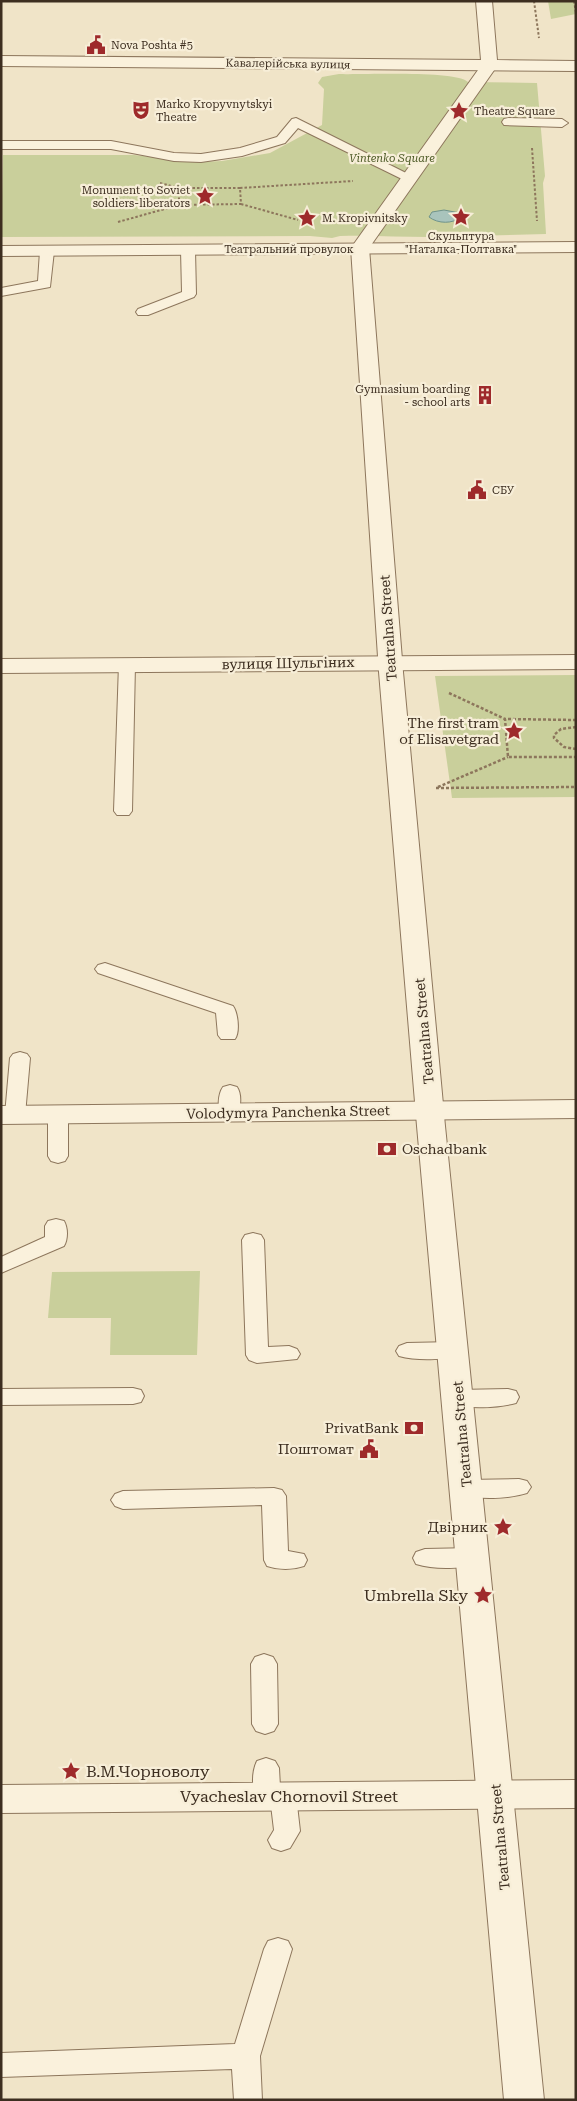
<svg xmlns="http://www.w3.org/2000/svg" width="577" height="2101" viewBox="0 0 577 2101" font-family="'Roboto Serif',serif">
<rect width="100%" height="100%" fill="#f0e4c8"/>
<!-- green -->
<path fill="#c9cf9b" d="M548,1H576V14L551,19Z
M339,74C362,75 455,70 468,82L537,83L545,176L543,183L546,234C507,235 468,236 428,237C399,237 370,235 340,236L332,238L310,236L1,237L3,155H134L200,162L222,161L270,153L322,125L324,89L318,83L322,77Z
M576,675V797L452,798L435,676Z
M200,1271L197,1355H110L111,1318H48L52,1272Z"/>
<!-- water -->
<path fill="#a9c4bc" stroke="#6f938a" d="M444,210L460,213L461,217C453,224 438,224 429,217L432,212Z"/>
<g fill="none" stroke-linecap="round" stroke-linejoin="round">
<!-- service casing -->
<g stroke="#8d765c" stroke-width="2">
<path id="service" d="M296,118L416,178L414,181H406L298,128L285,143L242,156L201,162L174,161L111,149H1V141H111L174,153L201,154L240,148L277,137L292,119Z
M508,118L562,119L568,123L562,127L504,125L502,122L504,119Z
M188,246L195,250L196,294L194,297L148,315H138L136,312L138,309L182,292L181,250Z
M47,247L54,251L50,287L1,296V288L38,281L40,251Z
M127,659L133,660L135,664L132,811L129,815H117L114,811L119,664L121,660Z
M105,963L233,1006C238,1013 240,1032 235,1039H221L218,1035L216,1013L98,973L95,969L98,965Z
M20,1052L27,1054L30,1058L25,1115L22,1119L15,1121L8,1119L5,1115L10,1058L13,1054Z
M230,1085L237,1087C242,1094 241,1109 236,1116L229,1118L222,1116C217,1109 218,1094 223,1087Z
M58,1109L65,1111L68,1115V1156L65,1161L58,1163L51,1161L48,1156V1115L51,1111Z
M56,1219L64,1221C68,1228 68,1239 64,1246L1,1273V1257L45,1237V1226L48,1221Z
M253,1233L261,1235L264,1240L268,1347L289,1346L297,1349L300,1354L297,1359L257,1363L249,1360L246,1355L242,1240L245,1235Z
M454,1342L462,1345L465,1350L462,1355C444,1360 417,1361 399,1356L396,1351L399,1346L407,1343Z
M133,1388L141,1390L144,1396L141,1402L133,1404L1,1405V1389Z
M508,1389L516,1391L519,1397L516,1403C498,1408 468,1409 450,1404L447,1398L450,1392L458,1390Z
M519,1479L527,1481L531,1487L527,1493C508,1499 478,1500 459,1494L455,1488L459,1482L467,1480Z
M274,1488L282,1490L286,1496L288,1551L304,1554L307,1560L304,1566C292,1570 279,1570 267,1566L264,1560L262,1505L123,1509L115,1506L111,1500L115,1494L123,1491Z
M473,1548L482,1551L485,1557L482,1563C463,1569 435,1570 416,1564L413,1558L416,1552L425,1549Z
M264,1654L273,1657L277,1664L278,1724L274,1731L265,1734L256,1731L252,1724L251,1664L255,1657Z
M266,1758L275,1761L279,1768L280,1787L292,1789L296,1796L300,1831L290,1848L281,1851L272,1848L268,1840L274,1830L271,1805L267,1806L258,1803C252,1792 251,1773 257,1761Z
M278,1938L288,1941L292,1949L260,2056L262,2100H234L232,2069L1,2077V2053L235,2044L264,1949L268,1941Z"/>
</g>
<!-- pedestrian casing -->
<g stroke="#8d765c" stroke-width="2">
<path id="pedestrian" d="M489,61L497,66L369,248L403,672L445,1126L544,2100H504L417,1126L379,672L351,248L483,63Z"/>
</g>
<!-- minor casing -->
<g stroke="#8d765c" stroke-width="2">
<path id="minor" d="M476,1H492L497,60L576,61V71L1,66V56L481,60Z
M576,242V252L1,256V246Z"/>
</g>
<!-- tertiary casing -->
<g stroke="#8d765c" stroke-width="2">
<path id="tertiary" d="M576,655V669L1,673V659Z
M576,1100V1118L1,1124V1106Z
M576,1780V1808L1,1813V1785Z"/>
</g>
<!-- path-far1 -->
<path stroke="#8d765c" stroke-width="2" stroke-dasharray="2.5 2" stroke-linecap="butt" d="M534,1L539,38
M574,1L576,13
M532,148L537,221
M160,183L179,188
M179,188H240L241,204L179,205Z
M240,188L353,181
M241,204L298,220
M118,222L179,205"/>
<!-- path -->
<path stroke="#8d765c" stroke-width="2.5" stroke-dasharray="3 2" stroke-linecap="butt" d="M449,693L505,719
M576,720L505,719L508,757H576
M576,727L561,729L554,735V738L564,747L576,749
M438,787L508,757
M436,788L576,787"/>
<!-- service -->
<use href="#service" fill="#faf1dc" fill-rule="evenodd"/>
<!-- pedestrian -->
<use href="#pedestrian" fill="#faf1dc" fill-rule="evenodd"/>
<!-- minor -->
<use href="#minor" fill="#faf1dc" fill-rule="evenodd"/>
<!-- tertiary -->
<use href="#tertiary" fill="#faf1dc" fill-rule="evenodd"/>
</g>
<!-- icons -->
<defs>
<g id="civic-bare" transform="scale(1.5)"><path d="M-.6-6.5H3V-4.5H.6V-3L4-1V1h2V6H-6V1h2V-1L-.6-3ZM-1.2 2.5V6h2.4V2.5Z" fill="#9e2a2b" stroke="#f7eed8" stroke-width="2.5" paint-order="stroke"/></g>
<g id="theatre-bare" transform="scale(1.5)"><path d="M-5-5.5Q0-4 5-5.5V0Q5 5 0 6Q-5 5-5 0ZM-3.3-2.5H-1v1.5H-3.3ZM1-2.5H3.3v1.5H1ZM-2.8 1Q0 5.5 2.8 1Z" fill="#9e2a2b" stroke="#f7eed8" stroke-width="2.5" paint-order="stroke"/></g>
<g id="sight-bare" transform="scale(1.5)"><path d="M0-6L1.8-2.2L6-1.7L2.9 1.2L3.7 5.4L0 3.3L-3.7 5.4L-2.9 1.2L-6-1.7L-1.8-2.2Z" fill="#9e2a2b" stroke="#f7eed8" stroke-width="2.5" paint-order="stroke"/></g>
<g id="building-bare" transform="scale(1.5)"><path d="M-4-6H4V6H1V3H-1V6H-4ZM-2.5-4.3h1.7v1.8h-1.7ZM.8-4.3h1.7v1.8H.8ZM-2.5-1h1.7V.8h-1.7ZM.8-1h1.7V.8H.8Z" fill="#9e2a2b" stroke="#f7eed8" stroke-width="2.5" paint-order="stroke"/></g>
<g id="bank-bare" transform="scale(1.5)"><path d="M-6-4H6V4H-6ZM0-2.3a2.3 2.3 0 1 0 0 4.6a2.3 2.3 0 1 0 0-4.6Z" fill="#9e2a2b" stroke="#f7eed8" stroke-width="2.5" paint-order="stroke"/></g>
</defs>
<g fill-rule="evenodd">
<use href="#civic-bare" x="96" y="45"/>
<use href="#theatre-bare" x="141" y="110"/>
<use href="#sight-bare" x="459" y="111"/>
<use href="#sight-bare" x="205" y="196"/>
<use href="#sight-bare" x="461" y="217"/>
<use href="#sight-bare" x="307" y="218"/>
<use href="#building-bare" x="485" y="395"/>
<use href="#civic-bare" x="477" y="490"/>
<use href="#sight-bare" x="514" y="731"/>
<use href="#bank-bare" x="387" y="1149"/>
<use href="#bank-bare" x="414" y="1428"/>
<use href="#civic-bare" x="369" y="1449"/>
<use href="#sight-bare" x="503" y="1527"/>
<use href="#sight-bare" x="483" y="1595"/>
<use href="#sight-bare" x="71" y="1771"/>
</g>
<g text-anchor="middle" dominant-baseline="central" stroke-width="4.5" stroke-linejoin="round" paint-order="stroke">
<!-- far-poi labels -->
<g font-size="11" fill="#3d2e20" stroke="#f7eed8" text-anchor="start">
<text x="111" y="45">Nova Poshta #5</text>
<text x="156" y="104">Marko Kropyvnytskyi<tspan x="156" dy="13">Theatre</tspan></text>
<text x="474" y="111">Theatre Square</text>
<text x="190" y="190" text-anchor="end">Monument to Soviet<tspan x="190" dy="13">soldiers-liberators</tspan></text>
<text x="322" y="218">M. Kropivnitsky</text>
<text x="461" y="236" text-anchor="middle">Скульптура<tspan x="461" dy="13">"Наталка-Полтавка"</tspan></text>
<text x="470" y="389" text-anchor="end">Gymnasium boarding<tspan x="470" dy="13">- school arts</tspan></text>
<text x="492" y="490">СБУ</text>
</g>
<!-- far-street labels -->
<g font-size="11" fill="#3d2e20" stroke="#f7eed8">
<text transform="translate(288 64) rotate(1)">Кавалерійська вулиця</text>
<text x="289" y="249">Театральний провулок</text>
</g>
<!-- far-park labels -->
<g font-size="11" font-style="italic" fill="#4d5a26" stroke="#f7eed8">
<text x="392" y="158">Vintenko Square</text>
</g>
<!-- street labels -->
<g font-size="14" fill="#3d2e20" stroke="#f7eed8">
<text transform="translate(388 628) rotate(-94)">Teatralna Street</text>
<text transform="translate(288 663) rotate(-1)">вулиця Шульгіних</text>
<text transform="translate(424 1031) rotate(-95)">Teatralna Street</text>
<text transform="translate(288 1112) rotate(-1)">Volodymyra Panchenka Street</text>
<text transform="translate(462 1434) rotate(-95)">Teatralna Street</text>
<text transform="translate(500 1837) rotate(-95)">Teatralna Street</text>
</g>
<!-- poi labels -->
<g font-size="14" fill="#3d2e20" stroke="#f7eed8" text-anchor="end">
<text x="499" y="723">The first tram<tspan x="499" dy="16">of Elisavetgrad</tspan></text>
<text x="402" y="1149" text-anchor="start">Oschadbank</text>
<text x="399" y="1428">PrivatBank</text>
<text x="354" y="1449">Поштомат</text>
<text x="488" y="1527">Двірник</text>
</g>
<!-- near-poi labels -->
<g font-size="16" fill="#3d2e20" stroke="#f7eed8" text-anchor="end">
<text x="468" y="1595">Umbrella Sky</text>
<text x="86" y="1771" text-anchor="start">В.М.Чорноволу</text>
</g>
<!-- near-street labels -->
<g font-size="16" fill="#3d2e20" stroke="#f7eed8">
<text x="289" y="1796">Vyacheslav Chornovil Street</text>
</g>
</g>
<!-- border -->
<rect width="577" height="2101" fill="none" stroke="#3d2e20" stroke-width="5"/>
</svg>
